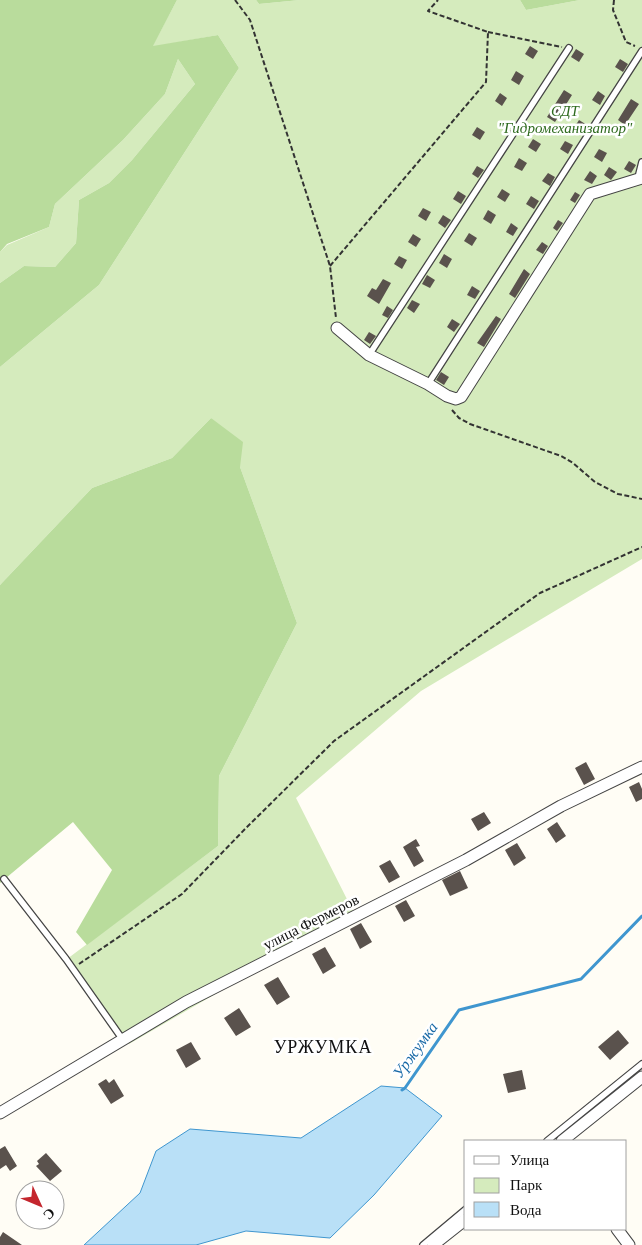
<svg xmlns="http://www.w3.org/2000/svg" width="642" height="1245" viewBox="0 0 642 1245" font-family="Georgia,serif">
<rect width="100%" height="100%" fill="#fffdf5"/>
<!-- green -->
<path fill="#d5ebbd" d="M177,0H256L259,4L300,0H520L526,10L580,0H642V559L421,691L296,798L357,919L224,989L129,1044L119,1032L67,959L218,846L219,776L297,623L240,467L211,418L172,458L92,488L0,585V367L99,285L239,68L218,35L152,47Z
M178,59L195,84L132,160L109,183L79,200L76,243L55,267L24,266L0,283V252L7,245L49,227L55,204L123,140L165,94Z"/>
<!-- forest -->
<path fill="#b9dc9c" d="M0,0H177L153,46L218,35L239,68L99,285L0,367V283L24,266L55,267L76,243L79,200L109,183L132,160L195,84L178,59L165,94L123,140L55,204L49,227L7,244L0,252Z
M256,0H300L259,4Z
M520,0H580L526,10Z
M211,418L243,442L240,467L297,623L219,776L218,846L87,945L76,932L112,870L73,822L0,883V585L92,488L172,458Z"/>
<!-- water -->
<path fill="#b9e0f7" stroke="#3f96cf" d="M381,1086L405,1088L442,1116L374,1195L330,1238L246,1231L196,1245H84L140,1193L156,1151L190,1129L301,1138Z"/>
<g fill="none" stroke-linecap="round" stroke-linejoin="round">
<!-- stream -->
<path stroke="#3f96cf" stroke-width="3" d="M402,1090L405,1088L459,1010L581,979L642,916"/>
</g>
<!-- building -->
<path fill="#5a524d" d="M530,46L538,51L533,59L525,54Z
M576,49L584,54L579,62L571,57Z
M620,59L628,64L623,72L615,67Z
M516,71L524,76L519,85L511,80Z
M564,90L572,95L555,122L547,117Z
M598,91L605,96L600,105L592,100Z
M500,93L507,98L502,106L495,101Z
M631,99L639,104L625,125L618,120Z
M579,120L587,125L581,133L574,128Z
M477,127L485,132L480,140L472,135Z
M533,139L541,144L536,152L528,147Z
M565,141L573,145L568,154L560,149Z
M599,149L607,153L602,162L594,157Z
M519,158L527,163L522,171L514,167Z
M629,161L636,165L631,173L624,169Z
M477,166L484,170L478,178L472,174Z
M609,167L617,172L611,180L604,175Z
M590,171L597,176L592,184L584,180Z
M548,173L555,177L550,186L542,181Z
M502,189L510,194L505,202L497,197Z
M458,191L466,196L461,204L453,199Z
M575,192L580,195L575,203L570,200Z
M531,196L539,201L534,209L526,204Z
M423,208L431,212L426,221L418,216Z
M488,210L496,215L491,224L483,219Z
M443,215L451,220L445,228L438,223Z
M558,220L563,223L557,231L553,228Z
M511,223L518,228L513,236L506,232Z
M469,233L477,238L472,246L464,241Z
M413,234L421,239L416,247L408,242Z
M542,242L548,246L543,254L536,250Z
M444,254L452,259L447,268L439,263Z
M399,256L407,260L402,269L394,264Z
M524,269L530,274L515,298L509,294Z
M427,275L435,280L430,288L422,284Z
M383,279L391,283L379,304L367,296L372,288L376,290Z
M472,286L480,291L475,299L467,295Z
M412,300L420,304L414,313L407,308Z
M387,306L393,310L388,318L382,315Z
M496,316L501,319L484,347L477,343Z
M452,319L460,324L454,332L447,327Z
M369,332L376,336L370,344L364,340Z
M441,372L449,377L444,385L436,380Z
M586,762L595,779L584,785L575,768Z
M639,782L642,789V799L636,802L629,787Z
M484,812L491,823L478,831L471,819Z
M557,822L566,836L556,843L547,829Z
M416,839L420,846L416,847L424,861L414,867L403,847Z
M517,843L526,858L514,866L505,850Z
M390,860L400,877L389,883L379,866Z
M460,871L468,888L450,896L442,880Z
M406,900L415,916L404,922L395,906Z
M361,923L372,942L360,949L350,929Z
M325,947L336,966L323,974L312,954Z
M278,977L290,997L277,1005L264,985Z
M239,1008L251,1027L236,1036L224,1018Z
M618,1030L629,1043L610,1060L598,1047Z
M191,1042L201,1059L186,1068L176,1050Z
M522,1070L526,1089L508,1093L503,1074Z
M106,1079L109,1083L114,1079L124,1096L111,1104L98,1084Z
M5,1146L17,1166L10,1171L6,1165L0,1169V1149Z
M46,1153L62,1171L50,1181L36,1166L39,1164L37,1161Z
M3,1232L22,1245H0V1237Z"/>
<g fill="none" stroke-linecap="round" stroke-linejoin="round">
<!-- lane casing -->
<g stroke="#444" stroke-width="8">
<path id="lane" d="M638,178L642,162
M369,355L569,48
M428,384L642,51
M4,879L66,959L123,1040
M547,1141L642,1064
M423,1245L466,1209"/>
</g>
<!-- street casing -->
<g stroke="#444" stroke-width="13">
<path id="street" d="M337,328L369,355L428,384L447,396L456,399L461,397L590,194L642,178
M0,1113L186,1002L466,860L561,806L642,767
M562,1141L642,1077
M617,1229L629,1245
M433,1245L466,1219"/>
</g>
<!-- path -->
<path stroke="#333" stroke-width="2" stroke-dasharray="5 2.5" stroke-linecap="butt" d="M235,0L250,20L330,266L336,318
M614,0L613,10L626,42L635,46
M488,32L562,47
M330,266L486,82L488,32L428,11L438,0
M452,410L459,418L470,424L561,456L573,463L595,482L618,494L642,499
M79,964L182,894L246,828L334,741L540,593L642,547"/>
<!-- lane -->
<use href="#lane" stroke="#fff" stroke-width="5.5"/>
<!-- street -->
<use href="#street" stroke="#fff" stroke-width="11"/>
</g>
<g text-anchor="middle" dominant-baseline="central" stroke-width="5" stroke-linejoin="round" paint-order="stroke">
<!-- park labels -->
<g font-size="15" font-style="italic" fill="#2f6b1f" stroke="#fff">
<text x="565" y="111">СДТ<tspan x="565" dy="17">"Гидромеханизатор"</tspan></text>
</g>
<!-- street labels -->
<g font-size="15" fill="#111" stroke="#fff">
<text transform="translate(311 922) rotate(-27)">улица Фермеров</text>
</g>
<!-- water labels -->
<g font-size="16" font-style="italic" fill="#1768a6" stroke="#fff">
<text transform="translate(415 1050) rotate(-54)">Уржумка</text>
</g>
<!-- quarter labels -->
<g font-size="18" letter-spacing="1" fill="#111" stroke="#fff">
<text x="323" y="1047">УРЖУМКА</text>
</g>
</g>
<!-- legend -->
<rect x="464" y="1140" width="162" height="90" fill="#ffffff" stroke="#a0a0a0"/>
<rect x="474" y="1156" width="25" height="8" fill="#ffffff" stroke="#a0a0a0"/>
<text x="510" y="1165" font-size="15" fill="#111111">Улица</text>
<rect x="474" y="1178" width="25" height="15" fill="#d5ebbd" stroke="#a0a0a0"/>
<text x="510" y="1190" font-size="15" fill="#111111">Парк</text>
<rect x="474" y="1202" width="25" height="15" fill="#b9e0f7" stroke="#a0a0a0"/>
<text x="510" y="1215" font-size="15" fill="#111111">Вода</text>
<!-- north arrow -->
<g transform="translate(40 1205) rotate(134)"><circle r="24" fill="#ffffff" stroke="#a0a0a0"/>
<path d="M0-4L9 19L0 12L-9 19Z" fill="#c4262e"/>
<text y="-8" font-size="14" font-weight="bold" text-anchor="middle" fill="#111111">С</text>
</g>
</svg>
